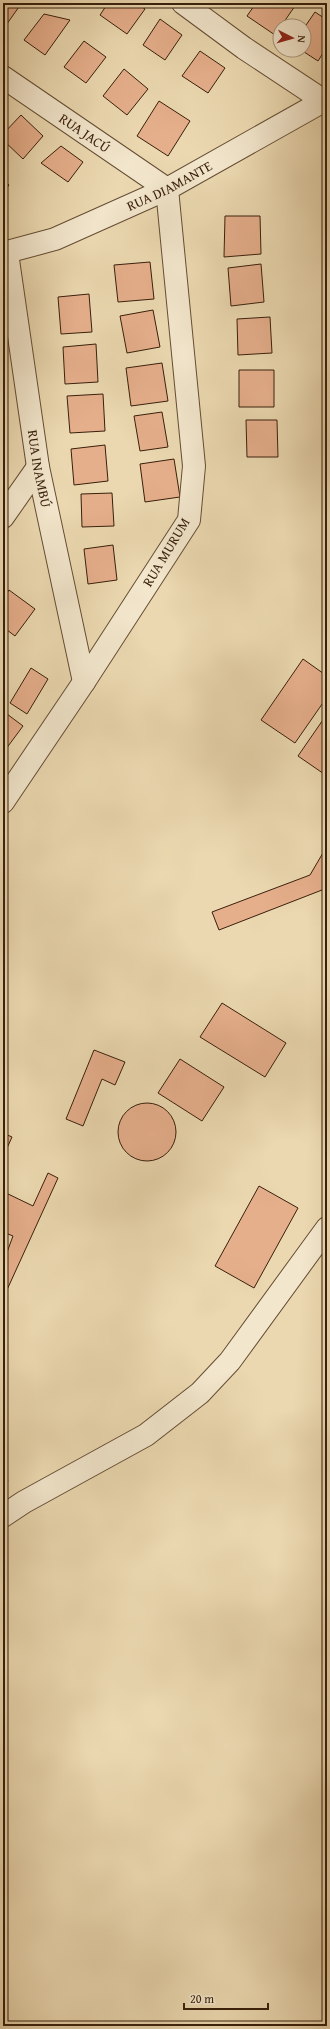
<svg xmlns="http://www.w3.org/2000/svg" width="330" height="2029" viewBox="0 0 330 2029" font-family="'Gentium Book Plus',serif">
<rect width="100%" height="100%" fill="#ebd8b0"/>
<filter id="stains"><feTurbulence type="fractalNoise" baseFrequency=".005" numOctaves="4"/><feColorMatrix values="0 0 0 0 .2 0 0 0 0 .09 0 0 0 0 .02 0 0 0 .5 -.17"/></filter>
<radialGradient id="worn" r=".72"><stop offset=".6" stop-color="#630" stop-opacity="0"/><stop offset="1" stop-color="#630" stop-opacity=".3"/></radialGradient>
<!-- building -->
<path fill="#e6af8c" stroke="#381f0b" d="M3,3L21,4L4,28L3,27Z
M108,3H136L145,9L127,34L100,15Z
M256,3H297L275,35L247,16Z
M315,12L327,20V47L318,61L301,50H304V28Z
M44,14L70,20L45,55L24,40Z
M160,19L182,35L165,60L143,45Z
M84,41L106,57L86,83L64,67Z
M200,51L225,68L208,93L182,76Z
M124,69L148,89L127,115L103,96Z
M159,101L190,121L168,156L137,136Z
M21,115L43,136L23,159L3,140V134Z
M61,146L83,162L68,182L41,163Z
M3,180L9,185L3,193Z
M225,216H260L261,254L224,257Z
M150,262L154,299L118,302L114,265Z
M261,264L264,302L231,306L228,268Z
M89,294L92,332L61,334L58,297Z
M153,310L160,347L127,353L120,316Z
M270,317L272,353L238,355L237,319Z
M96,344L98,382L65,384L63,347Z
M162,363L168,401L131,406L126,368Z
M239,370H274V407H239Z
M103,394L105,431L70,433L67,396Z
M162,412L168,447L140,451L134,416Z
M246,420H277L278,457H247Z
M105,445L108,481L74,485L71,449Z
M174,459L180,497L145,502L140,464Z
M112,493L114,526L82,527L81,494Z
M113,545L117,580L88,584L84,549Z
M9,590L35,609L15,636L3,627V599Z
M303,659L327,676V697L295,743L261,720Z
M31,668L48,679L27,714L10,703Z
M3,711L23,726L3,753Z
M327,714V776L298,756Z
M327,846V882L322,890L219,930L212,912L310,875Z
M222,1003L286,1043L265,1077L200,1037Z
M94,1050L125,1062L115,1085L102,1079L83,1126L66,1119Z
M180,1059L224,1087L202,1121L158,1093Z
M118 1132a29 29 0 1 1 58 0a29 29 0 1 1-58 0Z
M3,1133L12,1137L3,1157Z
M48,1173L58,1178L6,1292L3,1290V1263L13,1236L3,1232V1188L6,1193L33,1206Z
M259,1186L298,1208L254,1288L215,1266Z"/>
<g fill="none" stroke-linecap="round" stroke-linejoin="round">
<!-- minor casing -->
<g stroke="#654d34" stroke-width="24">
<g id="minor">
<path d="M183,3L244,48L324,101"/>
<path id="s1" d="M3,77L167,189L194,466L189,520L84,682L3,802"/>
<path id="s2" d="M3,253L55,239L167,189L327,99"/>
<path id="s3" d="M7,253L38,467L84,682"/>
<path d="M3,517L38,467"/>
<path d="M3,1516L24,1502L146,1435L200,1393L230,1361L327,1228"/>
</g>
</g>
<!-- path -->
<path stroke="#381f0b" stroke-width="2.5" stroke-dasharray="1 2" stroke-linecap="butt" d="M3,1476L8,1482"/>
<!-- minor -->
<use href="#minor" stroke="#f2e6cc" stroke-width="22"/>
</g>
<g text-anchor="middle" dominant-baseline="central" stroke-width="4" stroke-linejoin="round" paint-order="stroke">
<!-- street labels -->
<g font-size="14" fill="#381f0b" stroke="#f2e6cc">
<text stroke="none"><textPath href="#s1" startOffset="99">RUA JACÚ</textPath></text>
<text stroke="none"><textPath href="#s2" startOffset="180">RUA DIAMANTE</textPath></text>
<text stroke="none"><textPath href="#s3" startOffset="218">RUA INAMBÚ</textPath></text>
<text transform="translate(166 552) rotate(-59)">RUA MURUM</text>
</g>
</g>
<!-- margin -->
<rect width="330" height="2029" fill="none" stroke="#ebd8b0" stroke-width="16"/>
<rect x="4" y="4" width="322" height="2021" fill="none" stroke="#381f0b" stroke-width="2"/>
<rect x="8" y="8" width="314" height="2013" fill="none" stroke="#381f0b"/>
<!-- north arrow -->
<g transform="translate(292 38) rotate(96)"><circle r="19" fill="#f2e6cc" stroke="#a8967f"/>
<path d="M0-3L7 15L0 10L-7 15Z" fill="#8f2418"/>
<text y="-6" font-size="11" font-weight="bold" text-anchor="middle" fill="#381f0b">N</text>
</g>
<!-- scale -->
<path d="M184 2003v6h84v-6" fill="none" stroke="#381f0b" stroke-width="2"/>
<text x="190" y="2003" font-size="12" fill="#381f0b" stroke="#f2e6cc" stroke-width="3" paint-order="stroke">20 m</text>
<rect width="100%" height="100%" filter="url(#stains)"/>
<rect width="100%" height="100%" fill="url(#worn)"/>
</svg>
